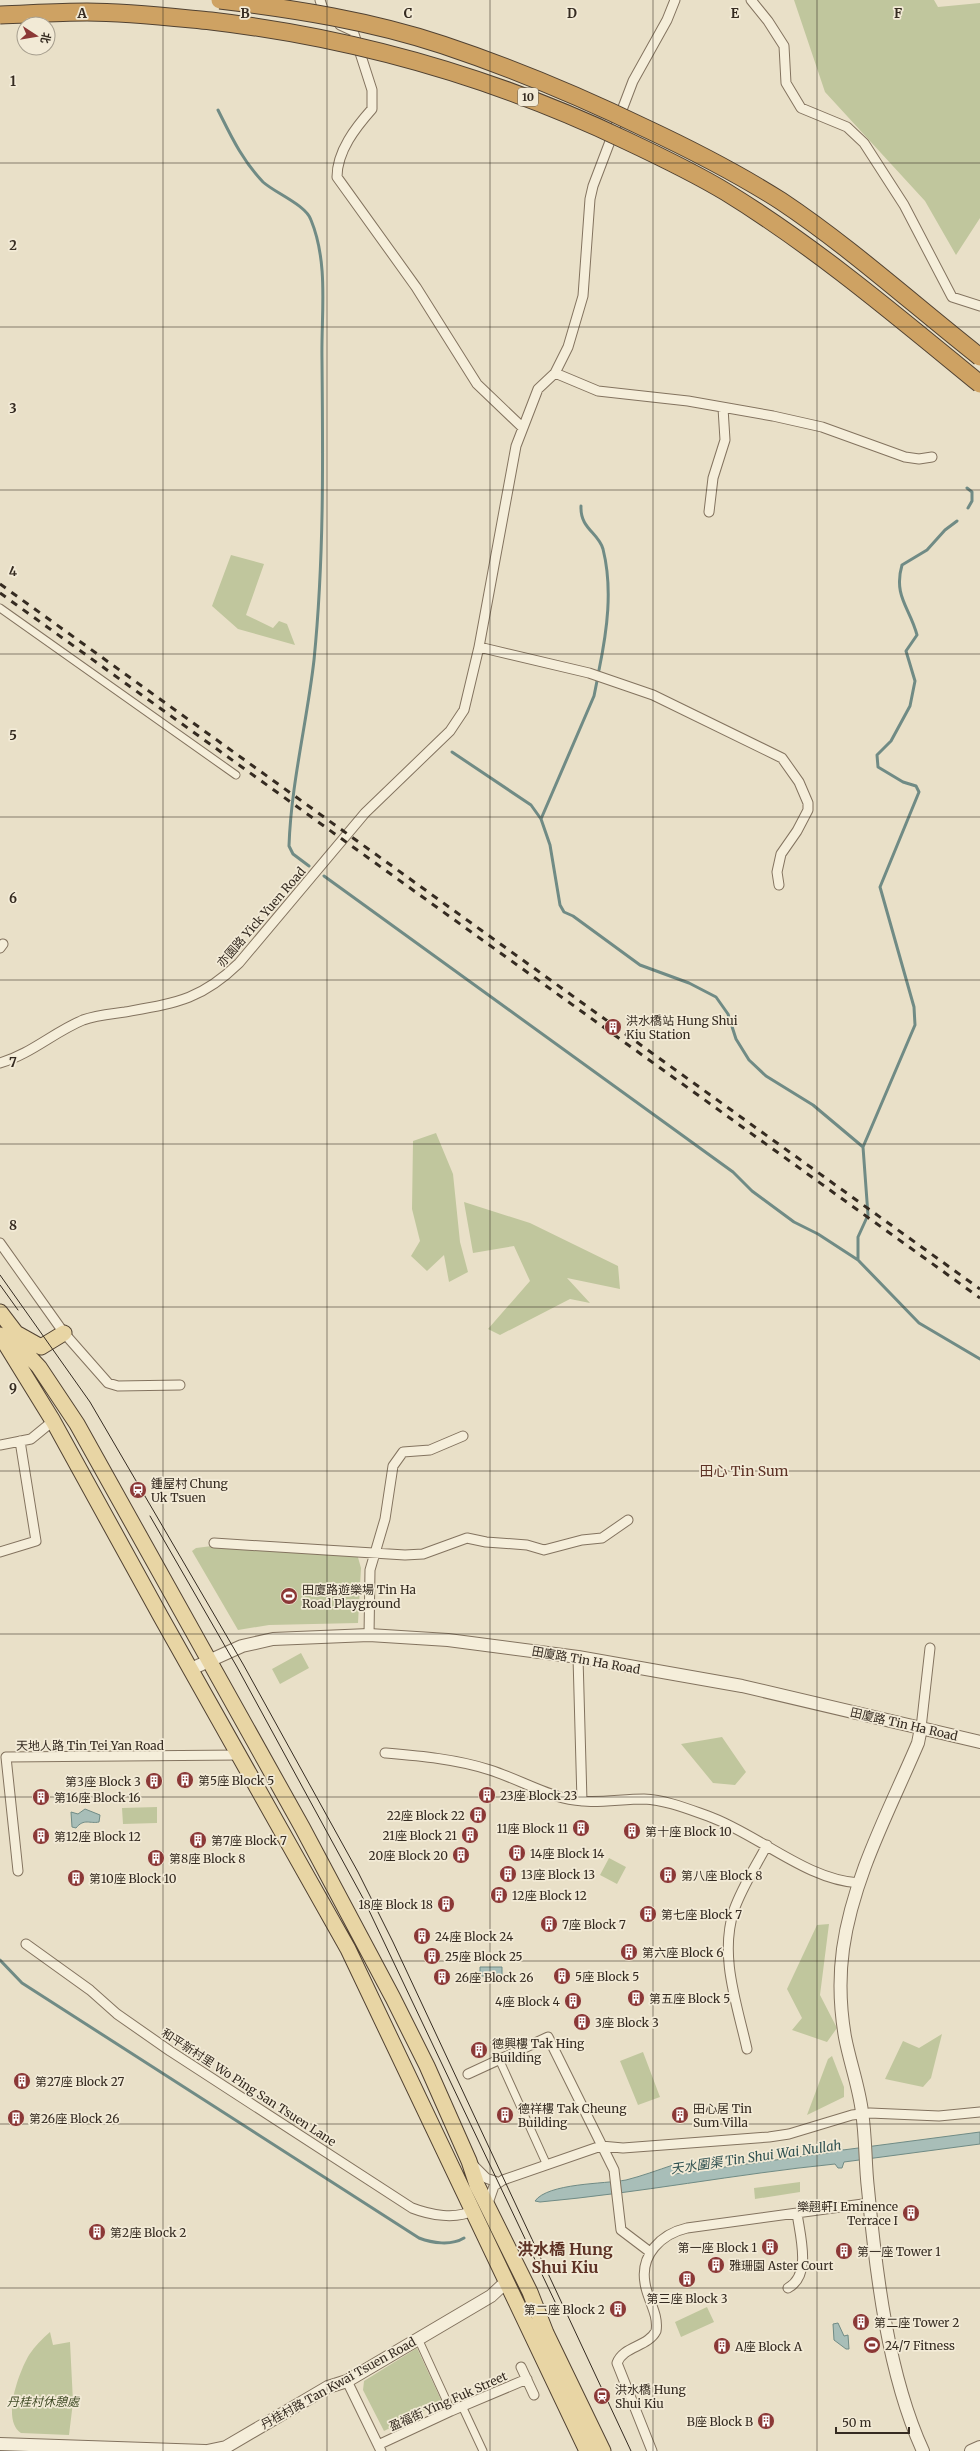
<svg xmlns="http://www.w3.org/2000/svg" width="980" height="2451" viewBox="0 0 980 2451" font-family="Merriweather,'Noto Sans SC',serif">
<rect width="100%" height="100%" fill="#e9e0c8"/>
<!-- green -->
<path fill="#c0c69d" d="M794,0H934L938,7L980,3V218L956,255L925,201L825,92Z
M231,555L264,564L246,615L273,628L279,621L287,624L295,645L238,629L212,606Z
M436,1133L453,1174L460,1242L468,1272L449,1282L444,1255L427,1271L411,1256L420,1241L412,1209L413,1141Z
M464,1202L530,1223L618,1266L620,1289L567,1278L590,1303L570,1299L500,1335L488,1329L530,1281L514,1246L473,1253Z
M212,1546L357,1554L361,1568L358,1623L269,1625L238,1630L192,1551L196,1548Z
M301,1653L309,1668L280,1684L272,1669Z
M722,1737L746,1772L735,1785L713,1783L681,1744Z
M157,1807V1823L123,1824L122,1808Z
M609,1858L626,1867L617,1884L600,1875Z
M829,1924L820,1995L837,2028L827,2042L792,2030L802,2018L787,1989L817,1925Z
M942,2034L931,2078L923,2087L885,2079L903,2041L919,2048Z
M643,2052L660,2097L638,2105L620,2061Z
M832,2056L844,2087V2097L807,2115L828,2059Z
M800,2182V2192L755,2199L754,2188Z
M707,2307L714,2322L681,2337L675,2322Z
M50,2332L53,2345L70,2342L73,2402L69,2435L21,2433C1,2420 19,2372 29,2355C35,2346 42,2339 50,2332Z
M417,2348L442,2402L384,2431L363,2390L364,2381Z"/>
<!-- water -->
<path fill="#a8beb8" stroke="#708b85" d="M85,1809L100,1815L99,1822C90,1824 84,1818 76,1828L72,1827L71,1812L78,1814Z
M480,1967H502V1976H480Z
M980,2132V2144L844,2162L842,2168H838L835,2164C736,2174 639,2193 540,2202L535,2201C548,2183 604,2184 626,2180C642,2176 658,2170 673,2165L675,2174L833,2152L834,2143H839L843,2150Z
M838,2323L844,2336L848,2335L849,2349H846L834,2340L833,2324Z"/>
<g fill="none" stroke-linecap="round" stroke-linejoin="round">
<!-- stream -->
<path stroke="#708b85" stroke-width="3" d="M218,110C231,136 242,160 263,182C275,193 306,205 311,220C329,264 321,314 322,360C323,460 324,560 314,660C307,722 291,784 289,846L293,854L309,866
M967,488L972,492V501L968,508
M581,506C580,529 598,532 603,549C613,589 607,631 599,670
M452,752L531,805L541,819L550,845L560,905L564,912L573,916L640,965L689,983L716,997L728,1014L736,1039L749,1060L766,1076L813,1105L863,1147
M541,819L594,696L597,681
M324,876L733,1172L752,1191L794,1222L818,1234L858,1260L919,1323L980,1359
M858,1260V1237L868,1215L863,1147L915,1025L914,1007L880,887L919,792L916,786L903,782L878,767L877,755L891,741L910,706L915,681L906,651L917,635C910,608 893,596 902,565L927,550L945,530L957,521
M0,1960L22,1983L419,2238C432,2243 451,2246 464,2238"/>
<!-- pedestrian casing -->
<g stroke="#83735f" stroke-width="9">
<path id="pedestrian" d="M0,608L236,775
M499,2059L546,2163
M421,2345L448,2404
M462,2406L483,2451"/>
</g>
<!-- minor casing -->
<g stroke="#83735f" stroke-width="11">
<path id="minor" d="M320,0L324,12L329,16
M751,0L768,21L784,46L786,83L801,108L847,127L864,143L904,205L952,297L980,306
M340,25L353,31L372,90V109C356,127 337,151 337,177L416,287L477,384L522,427
M555,373L598,391L688,401L773,416L822,427L905,457L919,459L932,457
M709,512L713,478L725,440L723,408
M479,647L589,673L653,695L782,758L799,782L808,803V810L797,831L781,854L777,872L779,885
M0,948L3,944
M0,1063C31,1054 54,1032 83,1020C96,1015 111,1014 125,1012C176,1003 201,1000 239,963L365,813L450,731L464,710L479,647L516,446L538,389L555,373L568,347L583,296L590,199L593,186L633,81L667,20L675,0
M0,1243L64,1333L108,1383L118,1386L180,1385
M0,1445L31,1439L53,1421
M214,1543L405,1555L423,1554L467,1538L486,1542L527,1545L544,1550L582,1540L602,1538L628,1520
M0,1552L36,1541L20,1441
M369,1635L370,1570L385,1519L393,1466L403,1452L430,1450L463,1436
M578,1657L582,1801
M921,1728L930,1648
M385,1753C420,1756 456,1759 490,1770C515,1778 538,1791 563,1798C590,1805 617,1799 644,1799C666,1800 688,1809 708,1816C758,1834 806,1880 859,1883
M18,1871L6,1757L240,1755
M26,1944L90,1990L117,2014L170,2051L412,2208C430,2215 456,2220 474,2210
M747,2049C737,2004 719,1956 734,1910C742,1887 756,1866 767,1845
M468,2074L548,2037L614,2170L621,2230L650,2252
M473,2165L486,2178L497,2182
M487,2206L494,2186L503,2180L601,2146L623,2148L769,2137L789,2134L852,2115L870,2113L939,2116L980,2112
M788,2288C812,2275 800,2236 797,2213
M521,2367L534,2395
M347,2381L381,2451
M378,2445L451,2411L527,2379
M652,2451L617,2363C623,2346 648,2347 656,2331C659,2314 647,2299 645,2283C640,2255 661,2234 687,2228L870,2203"/>
</g>
<!-- tertiary casing -->
<g stroke="#83735f" stroke-width="14">
<path id="tertiary" d="M191,1669L242,1646L273,1639L369,1635L448,1640L578,1657L742,1686L980,1742
M921,1728L918,1743C890,1809 853,1877 843,1949C839,1978 840,2008 845,2037C850,2063 859,2087 862,2112C866,2138 865,2164 868,2189C876,2273 888,2375 923,2451
M0,2444L205,2451
M207,2451L226,2447L328,2387L347,2381L491,2296L506,2282
M971,2451L980,2447"/>
</g>
<!-- primary casing -->
<g stroke="#514232" stroke-width="17">
<path id="primary" d="M0,1312L16,1333L41,1347
M16,1333L25,1352L39,1367L77,1424L302,1827L393,1998L427,2066L469,2161L477,2185L530,2292L546,2333L603,2451
M0,1335L53,1421L161,1617L348,1949L587,2451
M41,1347L64,1333"/>
</g>
<!-- pedestrian -->
<use href="#pedestrian" stroke="#f5eeda" stroke-width="7"/>
<!-- minor -->
<use href="#minor" stroke="#f5eeda" stroke-width="9"/>
<!-- tertiary -->
<use href="#tertiary" stroke="#f5eeda" stroke-width="12"/>
<!-- primary -->
<use href="#primary" stroke="#e8d5a4" stroke-width="15"/>
<!-- tram -->
<path stroke="#352b21" stroke-width="1" d="M0,1275L90,1402L243,1664L358,1872L393,1942L631,2451
M0,1285L18,1310
M150,1516L237,1667L364,1900L557,2306"/>
<!-- rail -->
<path stroke="#352b21" stroke-width="3" stroke-dasharray="7 7" stroke-linecap="butt" d="M0,584L980,1289
M0,593L980,1298"/>
<!-- motorway-bridge casing -->
<g stroke="#514232" stroke-width="19" stroke-linecap="butt">
<path id="motorway-bridge" d="M220,0C295,9 371,21 443,45C512,68 579,96 645,128C692,150 737,173 781,201C850,247 914,305 980,357
M0,15C29,14 58,12 87,12C128,12 170,17 211,21C355,38 493,77 625,140C659,156 693,172 726,192C817,248 898,317 980,384"/>
</g>
<!-- motorway-bridge -->
<use href="#motorway-bridge" stroke="#cea263" stroke-width="17"/>
</g>
<!-- grid -->
<path fill="none" stroke="#352b21" stroke-width="1" stroke-opacity="0.55" d="M163,0V2451M327,0V2451M490,0V2451M653,0V2451M817,0V2451M0,163H980M0,327H980M0,490H980M0,654H980M0,817H980M0,980H980M0,1144H980M0,1307H980M0,1471H980M0,1634H980M0,1797H980M0,1961H980M0,2124H980M0,2288H980"/>
<!-- icons -->
<defs>
<g id="building-disc" transform="scale(0.9)"><circle r="9.5" fill="#8b3836" stroke="#f2ead6"/><path d="M-4-6H4V6H1V3H-1V6H-4ZM-2.5-4.3h1.7v1.8h-1.7ZM.8-4.3h1.7v1.8H.8ZM-2.5-1h1.7V.8h-1.7ZM.8-1h1.7V.8H.8Z" fill="#fff"/></g>
<g id="station-disc" transform="scale(0.9)"><circle r="9.5" fill="#8b3836" stroke="#f2ead6"/><path d="M-3-6H3Q5-6 5-4V2Q5 4 3 4L4.5 6H3L1.5 4h-3L-3 6H-4.5L-3 4Q-5 4-5 2V-4Q-5-6-3-6ZM-3.5-4v3h7v-3ZM-3.5 1v1.5H-2V1ZM2 1v1.5H3.5V1Z" fill="#fff"/></g>
<g id="stadium-disc" transform="scale(0.9)"><circle r="9.5" fill="#8b3836" stroke="#f2ead6"/><path d="M0-5a6.5 5 0 1 0 0 10a6.5 5 0 1 0 0-10ZM-3.5-1.8h7v3.6h-7Z" fill="#fff"/></g>
</defs>
<g fill-rule="evenodd">
<use href="#building-disc" x="613" y="1027"/>
<use href="#station-disc" x="138" y="1490"/>
<use href="#stadium-disc" x="289" y="1596"/>
<use href="#building-disc" x="185" y="1780"/>
<use href="#building-disc" x="154" y="1781"/>
<use href="#building-disc" x="487" y="1795"/>
<use href="#building-disc" x="41" y="1797"/>
<use href="#building-disc" x="478" y="1815"/>
<use href="#building-disc" x="581" y="1828"/>
<use href="#building-disc" x="632" y="1831"/>
<use href="#building-disc" x="470" y="1835"/>
<use href="#building-disc" x="41" y="1836"/>
<use href="#building-disc" x="198" y="1840"/>
<use href="#building-disc" x="517" y="1853"/>
<use href="#building-disc" x="461" y="1855"/>
<use href="#building-disc" x="156" y="1858"/>
<use href="#building-disc" x="508" y="1874"/>
<use href="#building-disc" x="668" y="1875"/>
<use href="#building-disc" x="76" y="1878"/>
<use href="#building-disc" x="499" y="1895"/>
<use href="#building-disc" x="446" y="1904"/>
<use href="#building-disc" x="648" y="1914"/>
<use href="#building-disc" x="549" y="1924"/>
<use href="#building-disc" x="422" y="1936"/>
<use href="#building-disc" x="629" y="1952"/>
<use href="#building-disc" x="432" y="1956"/>
<use href="#building-disc" x="562" y="1976"/>
<use href="#building-disc" x="442" y="1977"/>
<use href="#building-disc" x="636" y="1998"/>
<use href="#building-disc" x="573" y="2001"/>
<use href="#building-disc" x="582" y="2022"/>
<use href="#building-disc" x="479" y="2050"/>
<use href="#building-disc" x="22" y="2081"/>
<use href="#building-disc" x="505" y="2115"/>
<use href="#building-disc" x="680" y="2115"/>
<use href="#building-disc" x="16" y="2118"/>
<use href="#building-disc" x="911" y="2213"/>
<use href="#building-disc" x="97" y="2232"/>
<use href="#building-disc" x="770" y="2247"/>
<use href="#building-disc" x="844" y="2251"/>
<use href="#building-disc" x="716" y="2265"/>
<use href="#building-disc" x="687" y="2279"/>
<use href="#building-disc" x="618" y="2309"/>
<use href="#building-disc" x="861" y="2322"/>
<use href="#stadium-disc" x="872" y="2345"/>
<use href="#building-disc" x="722" y="2346"/>
<use href="#station-disc" x="602" y="2396"/>
<use href="#building-disc" x="766" y="2421"/>
</g>
<g text-anchor="middle" dominant-baseline="central" stroke-width="3.5" stroke-linejoin="round" paint-order="stroke">
<!-- shield labels -->
<rect fill="#f2ead6" stroke="#6e6457" stroke-width="1" x="518" y="88" width="20" height="18" rx="3"/>
<g font-size="11" font-weight="bold" fill="#352b21">
<text x="528" y="97">10</text>
</g>
<!-- street labels -->
<g font-size="12" fill="#352b21" stroke="#f2ead6">
<text transform="translate(261 917) rotate(-49)">亦園路 Yick Yuen Road</text>
<text transform="translate(586 1660) rotate(10)">田廈路 Tin Ha Road</text>
<text transform="translate(904 1724) rotate(13)">田廈路 Tin Ha Road</text>
<text x="90" y="1745">天地人路 Tin Tei Yan Road</text>
<text transform="translate(249 2087) rotate(33)">和平新村里 Wo Ping San Tsuen Lane</text>
<text transform="translate(338 2383) rotate(-29)">丹桂村路 Tan Kwai Tsuen Road</text>
<text transform="translate(448 2401) rotate(-24)">盈福街 Ying Fuk Street</text>
</g>
<!-- poi labels -->
<g font-size="12" fill="#352b21" stroke="#f2ead6" text-anchor="start">
<text x="626" y="1020">洪水橋站 Hung Shui<tspan x="626" dy="14">Kiu Station</tspan></text>
<text x="151" y="1483">鍾屋村 Chung<tspan x="151" dy="14">Uk Tsuen</tspan></text>
<text x="302" y="1589">田廈路遊樂場 Tin Ha<tspan x="302" dy="14">Road Playground</tspan></text>
<text x="198" y="1780">第5座 Block 5</text>
<text x="141" y="1781" text-anchor="end">第3座 Block 3</text>
<text x="500" y="1795">23座 Block 23</text>
<text x="54" y="1797">第16座 Block 16</text>
<text x="465" y="1815" text-anchor="end">22座 Block 22</text>
<text x="568" y="1828" text-anchor="end">11座 Block 11</text>
<text x="645" y="1831">第十座 Block 10</text>
<text x="457" y="1835" text-anchor="end">21座 Block 21</text>
<text x="54" y="1836">第12座 Block 12</text>
<text x="211" y="1840">第7座 Block 7</text>
<text x="530" y="1853">14座 Block 14</text>
<text x="448" y="1855" text-anchor="end">20座 Block 20</text>
<text x="169" y="1858">第8座 Block 8</text>
<text x="521" y="1874">13座 Block 13</text>
<text x="681" y="1875">第八座 Block 8</text>
<text x="89" y="1878">第10座 Block 10</text>
<text x="512" y="1895">12座 Block 12</text>
<text x="433" y="1904" text-anchor="end">18座 Block 18</text>
<text x="661" y="1914">第七座 Block 7</text>
<text x="562" y="1924">7座 Block 7</text>
<text x="435" y="1936">24座 Block 24</text>
<text x="642" y="1952">第六座 Block 6</text>
<text x="445" y="1956">25座 Block 25</text>
<text x="575" y="1976">5座 Block 5</text>
<text x="455" y="1977">26座 Block 26</text>
<text x="649" y="1998">第五座 Block 5</text>
<text x="560" y="2001" text-anchor="end">4座 Block 4</text>
<text x="595" y="2022">3座 Block 3</text>
<text x="492" y="2043">德興樓 Tak Hing<tspan x="492" dy="14">Building</tspan></text>
<text x="35" y="2081">第27座 Block 27</text>
<text x="518" y="2108">德祥樓 Tak Cheung<tspan x="518" dy="14">Building</tspan></text>
<text x="693" y="2108">田心居 Tin<tspan x="693" dy="14">Sum Villa</tspan></text>
<text x="29" y="2118">第26座 Block 26</text>
<text x="898" y="2206" text-anchor="end">樂翹軒I Eminence<tspan x="898" dy="14">Terrace I</tspan></text>
<text x="110" y="2232">第2座 Block 2</text>
<text x="757" y="2247" text-anchor="end">第一座 Block 1</text>
<text x="857" y="2251">第一座 Tower 1</text>
<text x="729" y="2265">雅珊園 Aster Court</text>
<text x="687" y="2298" text-anchor="middle">第三座 Block 3</text>
<text x="605" y="2309" text-anchor="end">第二座 Block 2</text>
<text x="874" y="2322">第二座 Tower 2</text>
<text x="885" y="2345">24/7 Fitness</text>
<text x="735" y="2346">A座 Block A</text>
<text x="615" y="2389">洪水橋 Hung<tspan x="615" dy="14">Shui Kiu</tspan></text>
<text x="753" y="2421" text-anchor="end">B座 Block B</text>
</g>
<!-- park labels -->
<g font-size="12" font-style="italic" fill="#444f2a" stroke="#f2ead6">
<text x="43" y="2401">丹桂村休憩處</text>
</g>
<!-- water labels -->
<g font-size="13" font-style="italic" fill="#325352" stroke="#f2ead6">
<text transform="translate(756 2157) rotate(-8)">天水圍渠 Tin Shui Wai Nullah</text>
</g>
<!-- quarter labels -->
<g font-size="14" fill="#5d3225" stroke="#f2ead6">
<text x="744" y="1471">田心 Tin Sum</text>
</g>
<!-- district labels -->
<g font-size="16" font-weight="bold" fill="#5d3225" stroke="#f2ead6">
<text x="565" y="2249">洪水橋 Hung<tspan x="565" dy="18">Shui Kiu</tspan></text>
</g>
</g>
<g font-size="13" text-anchor="middle" font-weight="bold" fill="#352b21" stroke="#f2ead6" stroke-width="3.5" stroke-linejoin="round" paint-order="stroke">
<text x="82" y="18">A</text>
<text x="245" y="18">B</text>
<text x="408" y="18">C</text>
<text x="572" y="18">D</text>
<text x="735" y="18">E</text>
<text x="898" y="18">F</text>
<text x="13" y="86">1</text>
<text x="13" y="250">2</text>
<text x="13" y="413">3</text>
<text x="13" y="576">4</text>
<text x="13" y="740">5</text>
<text x="13" y="903">6</text>
<text x="13" y="1067">7</text>
<text x="13" y="1230">8</text>
<text x="13" y="1393">9</text>
</g>
<!-- north arrow -->
<g transform="translate(36 36) rotate(102)"><circle r="19" fill="#f2ead6" stroke="#a69e8e"/>
<path d="M0-3L7 15L0 10L-7 15Z" fill="#8b3836"/>
<text y="-6" font-size="11" font-weight="bold" text-anchor="middle" fill="#352b21">北</text>
</g>
<!-- scale -->
<path d="M836 2427v6h73v-6" fill="none" stroke="#352b21" stroke-width="2"/>
<text x="842" y="2427" font-size="12" fill="#352b21" stroke="#f2ead6" stroke-width="3" paint-order="stroke">50 m</text>
</svg>
